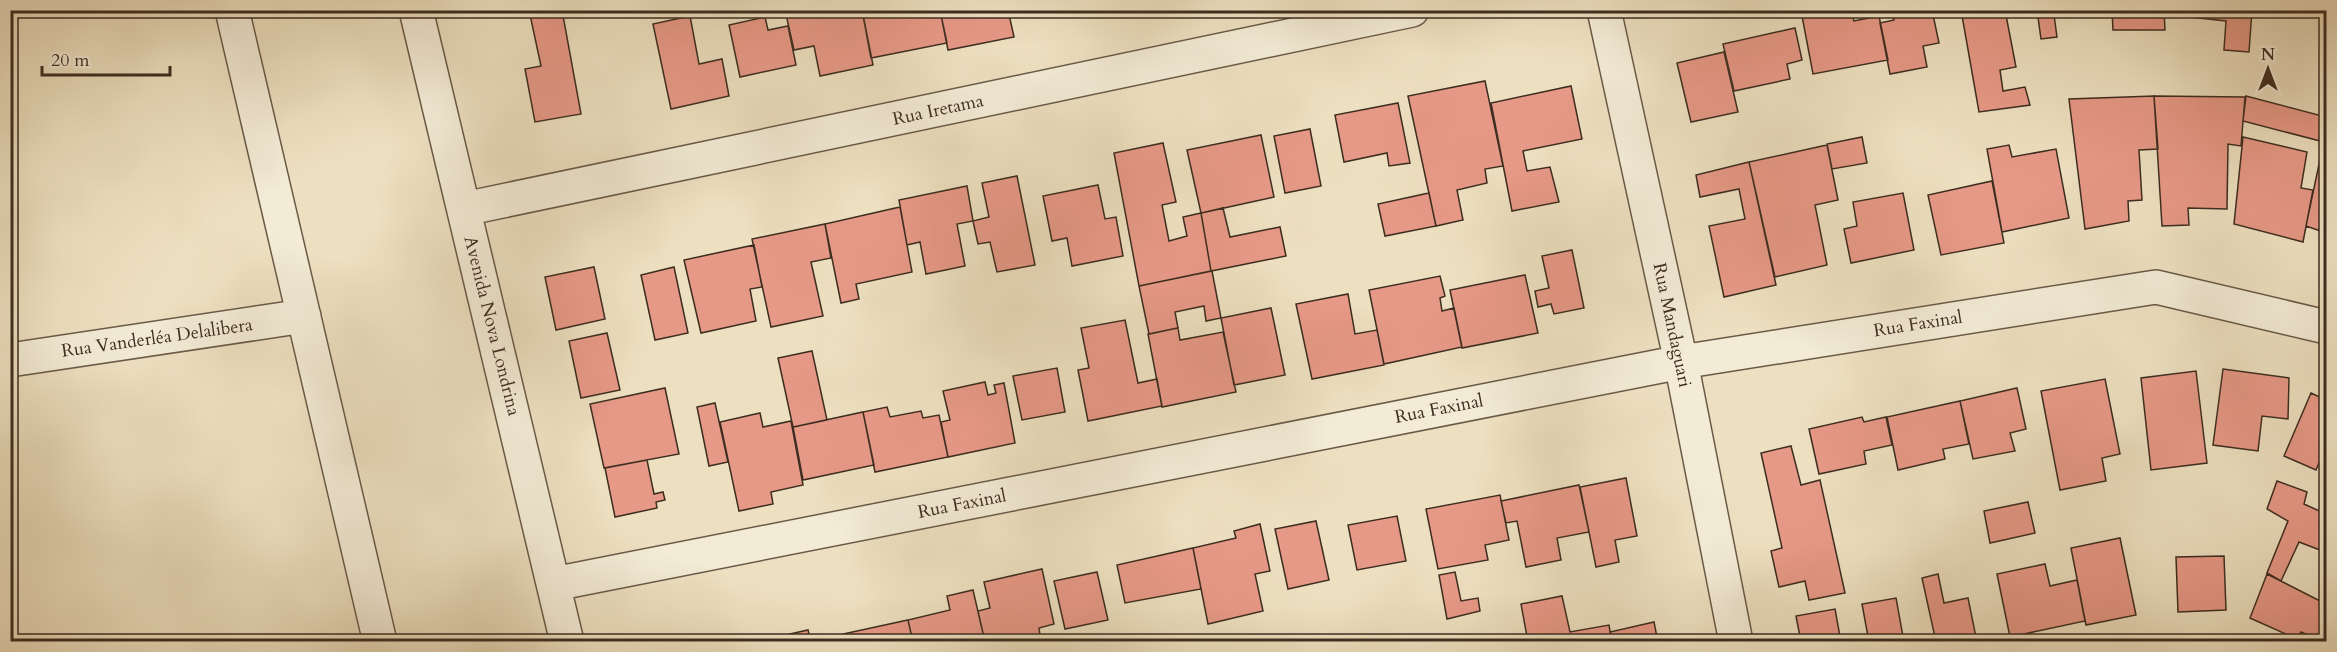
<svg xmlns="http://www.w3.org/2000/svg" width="2337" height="652" viewBox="0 0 2337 652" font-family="Cardo,serif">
<rect width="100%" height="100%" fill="#ede0c0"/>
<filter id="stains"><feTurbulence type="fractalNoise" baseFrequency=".00333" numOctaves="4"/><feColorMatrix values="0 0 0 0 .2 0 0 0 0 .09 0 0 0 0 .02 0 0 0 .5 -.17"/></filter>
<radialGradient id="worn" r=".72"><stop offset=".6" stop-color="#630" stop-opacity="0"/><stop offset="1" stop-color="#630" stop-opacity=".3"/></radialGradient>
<!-- building -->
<path fill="#e79987" stroke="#3d2d20" stroke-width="1.5" d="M529,10H562L581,114L535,122L525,69L541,66Z
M785,10H862L873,65L820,76L814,46L794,50Z
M862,10H940L947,43L871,58Z
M940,10H1008L1014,37L948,50Z
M1829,10H1851L1854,21L1879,16L1888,60L1813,74L1802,16Z
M1892,10H1932L1939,43L1923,46L1927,67L1890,74L1880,23L1894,20Z
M1961,10H2005L2016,67L2000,70L2003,91L2025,87L2030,105L1979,112Z
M2037,10H2083L2054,15L2057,37L2041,39Z
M2112,10H2164L2165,30H2113Z
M2190,10H2252L2249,52L2224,50L2226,21L2190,17Z
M690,16L699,64L722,59L729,96L671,109L653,24Z
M765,17L768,30L788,26L796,65L740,77L729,25Z
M1795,28L1802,60L1787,64L1790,79L1734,91L1723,44Z
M1724,52L1738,112L1691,122L1677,63Z
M1485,81L1503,166L1485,169L1487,183L1457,190L1463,220L1436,226L1408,96Z
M1571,86L1582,139L1523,151L1527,171L1550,167L1559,202L1512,211L1491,103Z
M2154,96L2245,97L2241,146L2228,144L2227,209L2188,208L2189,225L2162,226Z
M2154,96L2158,149L2139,150L2142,200L2128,201L2129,221L2085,229L2069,99Z
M2246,96L2326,117L2324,142L2243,121Z
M1398,103L1410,163L1389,166L1387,153L1344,162L1335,115Z
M1310,129L1321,186L1285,193L1274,136Z
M1261,135L1274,197L1201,213L1187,150Z
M1862,137L1867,163L1832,169L1827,144Z
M2243,137L2307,152L2301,188L2313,190L2303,242L2234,224Z
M1163,143L1176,202L1162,205L1169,241L1187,236L1183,217L1201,213L1211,271L1139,286L1114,153Z
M1827,145L1838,200L1815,205L1827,265L1775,277L1749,162Z
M2009,145L2012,157L2056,149L2069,218L2002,232L1987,149Z
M2322,150L2326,152V233L2306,226Z
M1749,162L1776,285L1724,297L1709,226L1745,219L1739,189L1700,197L1696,175Z
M1017,176L1035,265L997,272L990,242L978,244L973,221L989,217L982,183Z
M1992,181L2004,243L1941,255L1928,195Z
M1098,185L1105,219L1116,217L1123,256L1072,266L1067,238L1052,241L1043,196Z
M967,186L973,221L957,224L965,266L926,274L920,242L907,245L899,200Z
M1429,193L1436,226L1385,236L1378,204Z
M1903,193L1914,250L1851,263L1844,229L1857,226L1853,202Z
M900,207L912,272L856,284L859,299L841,303L825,224Z
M1223,208L1230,237L1280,227L1286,256L1211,271L1201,213Z
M825,224L831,258L811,262L823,316L771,327L752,239Z
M754,245L762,287L750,289L756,321L701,333L684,260Z
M1572,250L1584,308L1554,314L1551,304L1538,307L1535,291L1549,288L1542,256Z
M594,267L605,319L556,330L545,277Z
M674,267L688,333L655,340L641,275Z
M1212,271L1221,318L1206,321L1204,306L1175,312L1178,328L1149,334L1139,286Z
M1525,275L1538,333L1462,348L1450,290Z
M1440,276L1445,296L1440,298L1442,311L1454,308L1462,347L1384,364L1369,290Z
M1348,294L1355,334L1377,330L1384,365L1312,379L1296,304Z
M1271,308L1285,375L1234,385L1221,318Z
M1125,320L1138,383L1157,379L1162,406L1088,421L1078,370L1089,368L1081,328Z
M1178,328L1180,340L1223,332L1236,392L1162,407L1148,334Z
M607,333L620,390L581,398L569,341Z
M812,351L827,420L793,427L778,358Z
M1057,368L1065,412L1022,420L1013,376Z
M2223,369L2289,378L2288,419L2262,416L2258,451L2213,445Z
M2196,371L2207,463L2151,470L2141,378Z
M2105,379L2120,454L2102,458L2106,481L2060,490L2041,391Z
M985,382L988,395L996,393L994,385L1004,383L1015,443L948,457L941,422L950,420L943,391Z
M665,388L679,454L604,468L590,404Z
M2017,388L2026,429L2010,433L2015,451L1973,459L1960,401Z
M2311,393L2326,400V457L2322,456L2316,470L2284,456Z
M1960,401L1969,444L1943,449L1945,459L1898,470L1887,417Z
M715,403L728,462L709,466L697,407Z
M887,407L890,417L921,411L923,418L939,415L948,457L875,472L863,412Z
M863,412L874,465L803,480L793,427Z
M760,413L763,427L791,421L803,485L771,492L773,504L739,511L720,422Z
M1862,417L1864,422L1886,417L1892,445L1864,451L1866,464L1819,474L1809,429Z
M1791,446L1801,485L1820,480L1845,593L1809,600L1805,581L1779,587L1771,551L1782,548L1761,453Z
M647,460L654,494L663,492L665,500L656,502L657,508L615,517L605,468Z
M1626,478L1637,536L1615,540L1619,562L1596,567L1580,487Z
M2277,481L2307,492L2304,504L2326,514V540L2320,550L2299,542L2281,581L2267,573L2288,521L2267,509Z
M1579,485L1589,532L1557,538L1561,560L1526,567L1517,521L1506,523L1501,501Z
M1500,495L1509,540L1485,545L1488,560L1438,569L1426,509Z
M2028,502L2035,533L1990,543L1984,511Z
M1397,516L1406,561L1357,570L1348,525Z
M1316,521L1329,580L1288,589L1275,529Z
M1260,524L1270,571L1255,574L1263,611L1208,624L1193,548L1236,538L1234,531Z
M2120,538L2136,615L2086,625L2071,548Z
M1193,548L1201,589L1125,603L1117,565Z
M2224,556L2226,610L2178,612L2176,557Z
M2045,564L2050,586L2077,580L2085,621L2010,637L1997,574Z
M1042,569L1054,624L1039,628L1041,642H985L978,611L990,608L984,582Z
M1097,572L1108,620L1065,629L1054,581Z
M1455,572L1461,601L1478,598L1480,611L1447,619L1439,575Z
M1938,574L1944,603L1968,598L1977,642H1936L1922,578Z
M2267,574L2326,604V615L2317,639L2301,632L2297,639L2250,618Z
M973,590L985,642H913L908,620L950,610L947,596Z
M1562,596L1570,632L1609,625L1612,642H1528L1521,604Z
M1896,598L1904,642H1869L1862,604Z
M1835,609L1841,642H1801L1796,616Z
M908,620L913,642H845L843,634Z
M1654,622L1658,642H1612L1610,632Z
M808,630L811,642H759V641Z"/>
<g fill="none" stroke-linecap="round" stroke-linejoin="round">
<!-- minor casing -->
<g stroke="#695a48" stroke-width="36">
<path id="minor" d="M232,10L380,642
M416,10L567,642
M1604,10L1681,362L1736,642
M464,209L1412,10
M10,360L304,316
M554,584L1681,362L2156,287L2326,327"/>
</g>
<!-- minor -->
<use href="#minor" stroke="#f3ebd6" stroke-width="33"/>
</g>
<g text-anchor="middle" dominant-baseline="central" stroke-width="6" stroke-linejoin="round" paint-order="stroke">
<!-- street labels -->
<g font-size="18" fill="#3d2d20" stroke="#f3ebd6">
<text transform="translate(938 110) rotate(-12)">Rua Iretama</text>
<text transform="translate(1918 324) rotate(-9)">Rua Faxinal</text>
<text transform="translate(1672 325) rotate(78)">Rua Mandaguari</text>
<text transform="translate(492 326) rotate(76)">Avenida Nova Londrina</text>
<text transform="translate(157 338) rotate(-8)">Rua Vanderléa Delalibera</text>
<text transform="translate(1439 409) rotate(-11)">Rua Faxinal</text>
<text transform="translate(962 504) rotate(-11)">Rua Faxinal</text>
</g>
</g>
<!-- margin -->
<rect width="2337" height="652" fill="none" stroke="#ede0c0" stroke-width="36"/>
<rect x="12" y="12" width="2313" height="628" fill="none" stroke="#3d2d20" stroke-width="3"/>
<rect x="18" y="18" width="2301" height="616" fill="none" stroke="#3d2d20" stroke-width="1.5"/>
<!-- north arrow -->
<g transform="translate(2268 69)" stroke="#f3ebd6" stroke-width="4.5" paint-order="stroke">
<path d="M0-4.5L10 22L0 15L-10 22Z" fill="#3d2d20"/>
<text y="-9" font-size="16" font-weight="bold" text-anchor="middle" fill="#3d2d20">N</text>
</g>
<!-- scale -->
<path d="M42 66v9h128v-9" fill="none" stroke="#3d2d20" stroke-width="3"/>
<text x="51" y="66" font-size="18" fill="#3d2d20" stroke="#f3ebd6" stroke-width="4.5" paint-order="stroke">20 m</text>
<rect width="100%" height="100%" filter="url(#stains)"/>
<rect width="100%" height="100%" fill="url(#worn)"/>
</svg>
